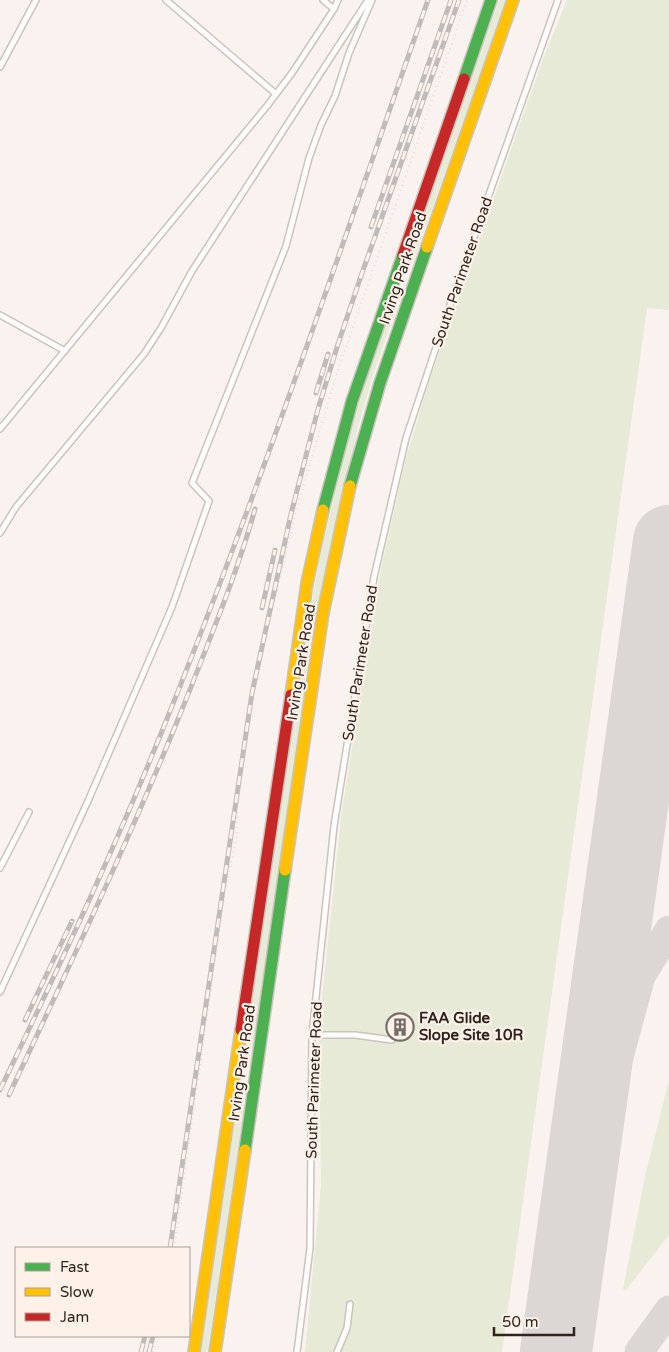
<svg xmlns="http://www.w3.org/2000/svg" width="669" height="1352" viewBox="0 0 669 1352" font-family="'Varela Round',sans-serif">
<rect width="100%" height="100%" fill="#f9f2ee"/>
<!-- green -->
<path fill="#e6ead7" d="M499,0H506L413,263L407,261Z
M567,0H669V310L647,308L502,1352H305L321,1185L319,1025L341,818L368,645L382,564L406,458L430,379L543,59Z
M392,303L398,304L372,378L357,431L249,1067L243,1066L305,642L320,556L351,427Z
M669,1080V1235L626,1290L623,1289L646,1172Z
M237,1107L244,1108L212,1322L207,1352H201Z"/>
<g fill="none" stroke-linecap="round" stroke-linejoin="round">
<!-- taxiway -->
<path stroke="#dcd6d4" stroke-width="29" d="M659,615L669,594
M565,1286L592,1156L641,976L669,930
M639,1352L669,1310"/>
<!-- runway -->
<path stroke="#dcd6d4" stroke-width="72" d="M556,1352L669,541"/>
</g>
<!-- building -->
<path fill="#e0d9d2" stroke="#c0bab3" d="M397,1021L405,1022L404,1033L396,1031Z"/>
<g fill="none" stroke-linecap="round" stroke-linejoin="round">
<!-- lane casing -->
<g stroke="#cbc3be" stroke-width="8">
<path id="lane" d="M166,0L276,94
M334,9L338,0
M0,67L36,0
M0,315L65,351
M0,429L267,106L292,73L334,9L323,0
M0,533L16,507L144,354L161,328L192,271L368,0
M0,868L29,812
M0,992L88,801L172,607L209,501L192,483L286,246L309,158L321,125L335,96L349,53L372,0
M312,1035H355L392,1040
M297,1352L310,1248L312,1035L334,826L374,577L406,438L453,296L558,0
M337,1352L347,1328L350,1304"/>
</g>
<!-- fast casing -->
<g stroke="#cbc3be" stroke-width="14">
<path id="fast" d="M464,79L491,0
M350,486L380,383L427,247
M323,510L352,401L403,255
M245,1150L285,870"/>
</g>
<!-- slow casing -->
<g stroke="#cbc3be" stroke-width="14">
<path id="slow" d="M427,247L513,0
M291,695L307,583L323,510
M285,870L323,613L350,486
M194,1352L241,1030
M215,1352L245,1150"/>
</g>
<!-- jam casing -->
<g stroke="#cbc3be" stroke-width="14">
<path id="jam" d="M403,255L464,79
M241,1030L291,695"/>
</g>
<!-- path -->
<path stroke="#e1dedd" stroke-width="2" stroke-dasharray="1 4" stroke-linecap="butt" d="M174,1248L224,897L237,835V804L252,704L267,632L296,511L337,373L467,0
M153,1352L158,1336"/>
<!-- lane -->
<use href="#lane" stroke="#fefdfc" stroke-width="5"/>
<!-- fast -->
<use href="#fast" stroke="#4caf50" stroke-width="11"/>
<!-- slow -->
<use href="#slow" stroke="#ffc107" stroke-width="11"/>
<!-- jam -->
<use href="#jam" stroke="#c62828" stroke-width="11"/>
<!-- rail casing -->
<g stroke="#bebbb9" stroke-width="5">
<path id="rail" d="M371,227L451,0
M316,393L328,354
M262,608L275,550
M25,1020L72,921
M0,1090C55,975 110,859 158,741C257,498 341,248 428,0
M9,1095C72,960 136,826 191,687C214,628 238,570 255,509
M170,1248L252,693L291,514L318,409L338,344L361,276L459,0
M141,1352L145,1336
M149,1352L153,1336"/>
</g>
<!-- rail -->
<use href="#rail" stroke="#fdf1ea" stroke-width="3" stroke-dasharray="9" stroke-linecap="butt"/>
</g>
<!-- icons -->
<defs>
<g id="building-ring" transform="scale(1.4375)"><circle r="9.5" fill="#fdf1ea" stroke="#766d67" stroke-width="1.5"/><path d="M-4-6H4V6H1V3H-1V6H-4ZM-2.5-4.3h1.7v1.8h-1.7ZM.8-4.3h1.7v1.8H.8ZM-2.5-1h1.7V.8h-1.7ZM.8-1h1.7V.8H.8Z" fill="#766d67"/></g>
</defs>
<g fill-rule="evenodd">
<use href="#building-ring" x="400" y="1027"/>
</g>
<g text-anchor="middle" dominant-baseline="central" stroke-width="4.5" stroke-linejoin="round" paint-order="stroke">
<!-- street labels -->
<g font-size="15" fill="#30251e" stroke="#fdf1ea">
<text transform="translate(403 268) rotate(-71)">Irving Park Road</text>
<text transform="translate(462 272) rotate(-71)">South Parimeter Road</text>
<text transform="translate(301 662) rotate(-81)">Irving Park Road</text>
<text transform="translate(360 663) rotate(-81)">South Parimeter Road</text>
<text transform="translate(242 1063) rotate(-82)">Irving Park Road</text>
<text transform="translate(314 1080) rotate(-88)">South Parimeter Road</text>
</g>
<!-- poi labels -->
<g font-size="15" font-weight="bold" fill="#30251e" stroke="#fdf1ea" text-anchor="start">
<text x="419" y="1018">FAA Glide<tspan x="419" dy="17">Slope Site 10R</tspan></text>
</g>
</g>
<!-- legend -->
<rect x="15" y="1247" width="175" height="90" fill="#fdf1ea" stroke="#ab9f98"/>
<rect x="25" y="1263" width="25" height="8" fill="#4caf50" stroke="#ab9f98"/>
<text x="60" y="1272" font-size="15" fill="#30251e">Fast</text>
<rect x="25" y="1288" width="25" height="8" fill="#ffc107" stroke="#ab9f98"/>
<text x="60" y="1297" font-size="15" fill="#30251e">Slow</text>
<rect x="25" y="1313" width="25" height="8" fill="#c62828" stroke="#ab9f98"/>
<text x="60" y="1322" font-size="15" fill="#30251e">Jam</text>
<!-- scale -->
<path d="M494 1327v8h80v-8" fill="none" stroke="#30251e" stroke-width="2.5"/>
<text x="502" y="1327" font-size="15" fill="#30251e" stroke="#fdf1ea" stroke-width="4" paint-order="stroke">50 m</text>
</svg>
